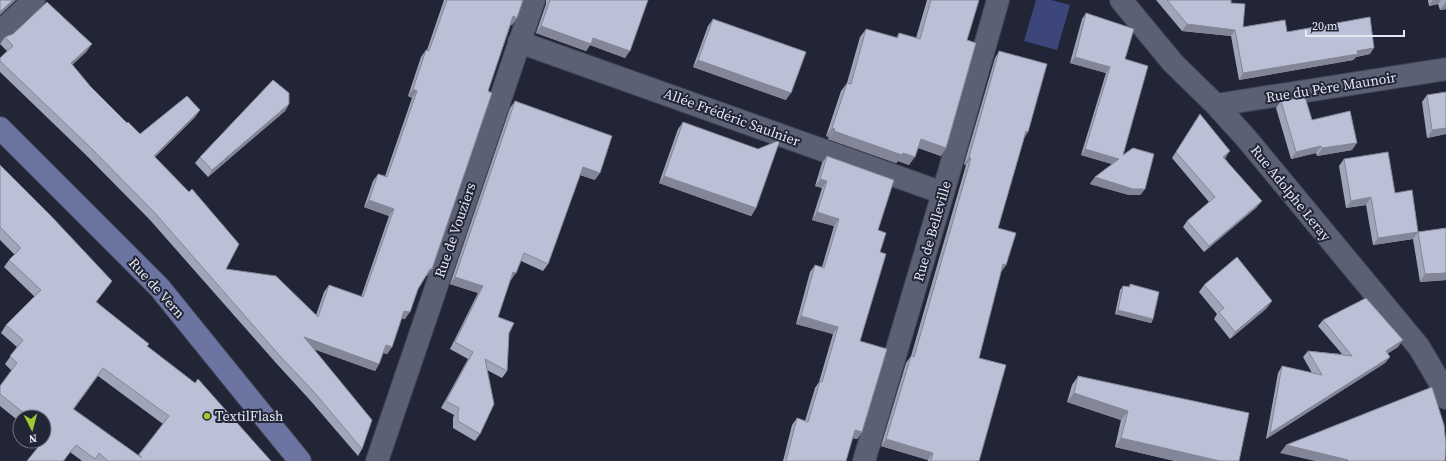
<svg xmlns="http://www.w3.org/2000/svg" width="1446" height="461" viewBox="0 0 1446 461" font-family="'Source Serif 4',serif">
<rect width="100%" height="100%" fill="#222536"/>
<!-- green -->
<path fill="#3d467b" d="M1036,0H1051L1070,5L1057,50L1024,41Z"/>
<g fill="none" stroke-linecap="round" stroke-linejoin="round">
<!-- minor casing -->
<g stroke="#404351" stroke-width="24">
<path id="minor" d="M1121,0L1173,63L1216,105L1246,138L1419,347L1439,381L1446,398
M0,32L34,0
M519,42L943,193
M1216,105L1446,69
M377,461L534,0
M864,461L943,193L998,0"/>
</g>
<!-- primary casing -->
<g stroke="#404351" stroke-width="24">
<path id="primary" d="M0,128L159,287L300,461"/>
</g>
<!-- minor -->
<use href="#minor" stroke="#5b6074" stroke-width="22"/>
<!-- primary -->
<use href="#primary" stroke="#6c75a2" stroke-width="22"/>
</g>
<!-- wall -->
<path fill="#a1a5b9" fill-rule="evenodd" d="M444,0H523L517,18L512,25L511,24L488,91L427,276H426L418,289L405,319L402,318L392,347L387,354L383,353L379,364L375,371L314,349L362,449L358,456L309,399L276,363L150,220L85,154L0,72V58L7,51L0,44L5,37L87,51L72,65L90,86L127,123L140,134L200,110L195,117L155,157L226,269L316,315L324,292L329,285L361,297L389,216L364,207L373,181L378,174L385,176L412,98L408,96L421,57L426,50H427Z
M546,0H648L625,58L590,45L586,51L536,33L546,4Z
M927,0H979L967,40L941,156L918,148L909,165L898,161L896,163L828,139L829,137L826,136L841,91L847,83L860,37L866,29L896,38L899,33L916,38Z
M1156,0H1231V3L1243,27L1370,54L1356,57L1353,60L1239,80L1231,36L1182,31Z
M1428,0H1446V9L1440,10L1438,4L1429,6Z
M1086,13L1125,59L1123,155L1145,189L1140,195H1129L1090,184L1095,177L1112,164L1081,155L1106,73L1070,63L1082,19Z
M713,19L786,100L693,67L708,26Z
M999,51L1024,139L998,228L1006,265L1001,272L979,358V461H928V460L881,446L906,363L911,356L966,165L964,164L995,58Z
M1446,92V134L1427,138L1422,102L1427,95Z
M515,101L595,180L580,175L548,264L543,271L521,261L511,280H510L498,317L509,333L507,371L502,378L487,370L480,434L475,441L453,428V418L454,415L441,408L468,359L450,349L478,293L450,284L510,108Z
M1281,101L1312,120L1352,150L1317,156L1316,153L1291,159L1276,108Z
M289,104L285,111L208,177L195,163L200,157Z
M1200,114L1226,157L1225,158L1257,207L1204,252L1183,227L1187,221L1209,202L1172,158Z
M683,122L756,208L751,216L659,183L678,129Z
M827,156L878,230L880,252L860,341L862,432L857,439L852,438L846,461H783L792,425L797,418L805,421L815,388L819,382L833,334L796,324L810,272L815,265L822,267L834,226L812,220L822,188L815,186L822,163Z
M1344,159L1395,193L1418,232L1446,228V280L1420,282L1413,239L1373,245L1366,205L1346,208L1339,166Z
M0,165L97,302L147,347L271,461H82L70,452L64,461H27L44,441V417H20V422L0,406V386L12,371L5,364L17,347L1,333L6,325L35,297L4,267L9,260L15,255L0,240ZM98,376L163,424L138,455L74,409Z
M1130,284L1153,319L1151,323L1115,314L1120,290L1123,286L1129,287Z
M1204,285L1267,308L1230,339L1214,319L1217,314L1199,292Z
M1323,320L1398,347L1387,354L1390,357L1385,363L1266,439L1278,373L1282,366L1312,373L1303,357L1308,351L1342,354L1318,326Z
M1078,376L1239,461H1175L1115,447L1121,420L1067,402L1072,385Z"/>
<!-- shaded-wall -->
<path fill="#838696" d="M13,0H16L0,15V12Z
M1432,0H1441L1438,4L1429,6Z
M1446,2V9L1440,10L1445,3Z
M513,16L517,18L512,25L509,23Z
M1187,24L1235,30L1231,36L1182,31Z
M541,26L593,38L630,51L625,58L590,45L586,51L536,33Z
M92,44L87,51L67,70L71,63Z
M1374,48L1370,54L1356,57L1353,60L1239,80L1243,73Z
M1075,57L1110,67L1106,73L1070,63Z
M698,60L791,93L786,100L693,67Z
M413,89L417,91L412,98L408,96Z
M289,104L285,111L208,177L212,170Z
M200,110L195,117L149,163L154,156Z
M832,128L835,129L829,137L826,136Z
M1446,128V134L1427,138L1432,130Z
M834,131L903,153L915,157L909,165L898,161L896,163L828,139Z
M1026,131L1028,132L1024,139Z
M921,139L946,148L941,156L916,147Z
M1357,143L1352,150L1317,156L1322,148Z
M1321,146L1316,153L1291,159L1296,152Z
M1085,149L1119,159L1115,165L1081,155Z
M1230,151L1226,157L1219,163L1223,157Z
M969,157L971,158L966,165L964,164Z
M583,167L600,173L595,180L578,174Z
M664,176L756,208L751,216L659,183Z
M1095,177L1145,189L1140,195H1129L1090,184Z
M820,179L827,181L822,188L815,186Z
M1371,197L1366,205L1346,208L1351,201Z
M369,200L394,209L389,216L364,207Z
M1262,201L1257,207L1204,252L1209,246Z
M817,212L839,219L834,226L812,220Z
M1418,232L1413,239L1373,245L1378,238Z
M1003,264L1006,265L1001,272L998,271Z
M430,269H432L427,276L425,275Z
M513,272L516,273L511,280L508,279Z
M1446,273V280L1420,282L1425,274Z
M455,277L483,286L478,293L450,284Z
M1272,301L1267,308L1230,339L1235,332Z
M1118,310L1153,319L1151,323L1115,314Z
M404,311L410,312L405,319L400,318Z
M801,316L838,327L833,334L796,324Z
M304,337L379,364L375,371L299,344Z
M1403,340L1398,347L1381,357L1386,351Z
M386,345L392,347L387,354L381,352Z
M1390,357L1385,363L1266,439L1270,433Z
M1074,393L1128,411L1121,420L1067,402Z
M855,430L862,432L857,439L850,437Z
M1121,438L1220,461H1175L1115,447Z
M886,439L933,453L928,460L881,446Z
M1286,445L1348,460L1347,461H1315L1280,453Z"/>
<!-- building -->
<path fill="#bbc0d7" stroke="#838696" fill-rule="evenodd" d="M0,0H13L0,12Z
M447,0H523L517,18L513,16L488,91L492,93L432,269H430L418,289L410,312L404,311L392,347L386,345L379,364L304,337L372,420L362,449L314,392L280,356L155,213L90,147L0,61V58L13,46L5,37L13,34L47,2L92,44L71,63L90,86L127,123L128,122L140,134L187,96L200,110L154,156L189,192L192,189L239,244L226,269L276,276L318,317L329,285L363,297L394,209L369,200L378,174L387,177L417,91L413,89L426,50L429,51Z
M550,0H648L630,51L593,38L591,44L541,26Z
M931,0H979L967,40L976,43L946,148L921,139L915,157L903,153L902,155L834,131L835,129L832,128L847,83L851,84L866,29L898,38L899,33L920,39Z
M1167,0H1231V3L1245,4L1243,27L1285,20L1287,32L1370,17L1374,48L1357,51L1358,54L1243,73L1235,30L1187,24Z
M1086,13L1134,29L1125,59L1148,66L1123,155L1133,148L1154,154L1145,189H1133L1095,177L1119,159L1085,149L1110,67L1075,57Z
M713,19L806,52L791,93L698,60Z
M999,51L1047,64L1028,132L1026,131L998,228L1016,233L1006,265L1003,264L979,358L1006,365L979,461H931L933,453L886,439L911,356L914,357L922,329L971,158L969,157Z
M273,80L289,93V104L212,170L200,157Z
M1446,92V128L1432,130L1427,95Z
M1305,97L1312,120L1350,111L1357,143L1322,148L1321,146L1296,152L1281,101Z
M515,101L612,136L600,173L583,167L548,264L524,253L516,273L513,272L498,317L514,323L509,333L507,371L485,359L494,404L480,434L458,421V411L459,408L446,401L473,352L455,342L483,286L455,277Z
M1200,114L1230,151L1223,157L1262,201L1209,246L1187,221L1215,197L1176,152Z
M683,122L758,149L780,140L756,208L664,176Z
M1388,152L1395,193L1412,190L1418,232L1378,238L1371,197L1351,201L1344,159Z
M827,156L894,180L878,230L886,233L880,252L886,254L860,341L887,349L862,432L855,430L846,461H786L797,418L808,422L820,381L822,382L838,327L801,316L815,265L824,268L839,219L817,212L827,181L820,179Z
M0,165L52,217L112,281L96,302L149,344L147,346L195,383L198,379L271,461H108L99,453L95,459L76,445L63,461H27L43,441H44V439L49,433L44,429V417H29L0,394V386L17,363L10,356L23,340L6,325L41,290L9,260L21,248L0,227ZM103,368L169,416L139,455L142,458L73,409Z
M1446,228V273L1425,274L1418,232Z
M1237,257L1272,301L1235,332L1219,312L1224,308L1204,285Z
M1130,284L1159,292L1153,319L1118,310L1123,286L1130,287Z
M1366,298L1403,340L1386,351L1390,357L1270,433L1282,366L1322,375L1308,351L1352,356L1323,320Z
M1078,376L1249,413L1239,461H1220L1121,438L1128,411L1074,393Z
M1432,387L1444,425L1446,445L1445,461H1348V460L1286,445Z"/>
<!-- markers -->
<circle fill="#9eca2f" stroke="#222536" stroke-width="1.5" cx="207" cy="416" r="4"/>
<g text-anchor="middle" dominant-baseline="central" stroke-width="4" stroke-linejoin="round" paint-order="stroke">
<!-- street labels -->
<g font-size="14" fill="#e6e9f4" stroke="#222536">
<text transform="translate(1331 87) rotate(-9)">Rue du Père Maunoir</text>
<text transform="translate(732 117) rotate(20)">Allée Frédéric Saulnier</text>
<text transform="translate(1291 193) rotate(51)">Rue Adolphe Leray</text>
<text transform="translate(455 230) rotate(-71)">Rue de Vouziers</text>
<text transform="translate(932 231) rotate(-74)">Rue de Belleville</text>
<text transform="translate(157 288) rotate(48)">Rue de Vern</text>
</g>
<!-- poi labels -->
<g font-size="14" fill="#e6e9f4" stroke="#222536" text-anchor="start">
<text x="215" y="416">TextilFlash</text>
</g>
</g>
<!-- north arrow -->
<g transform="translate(32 429) rotate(174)"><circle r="19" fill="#222536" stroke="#707382"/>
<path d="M0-3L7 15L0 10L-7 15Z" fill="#9eca2f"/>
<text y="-6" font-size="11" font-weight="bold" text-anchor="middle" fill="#e6e9f4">N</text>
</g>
<!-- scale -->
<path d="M1306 30v6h98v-6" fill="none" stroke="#e6e9f4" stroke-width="2"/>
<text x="1312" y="30" font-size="12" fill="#e6e9f4" stroke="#222536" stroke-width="3" paint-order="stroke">20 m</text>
</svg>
